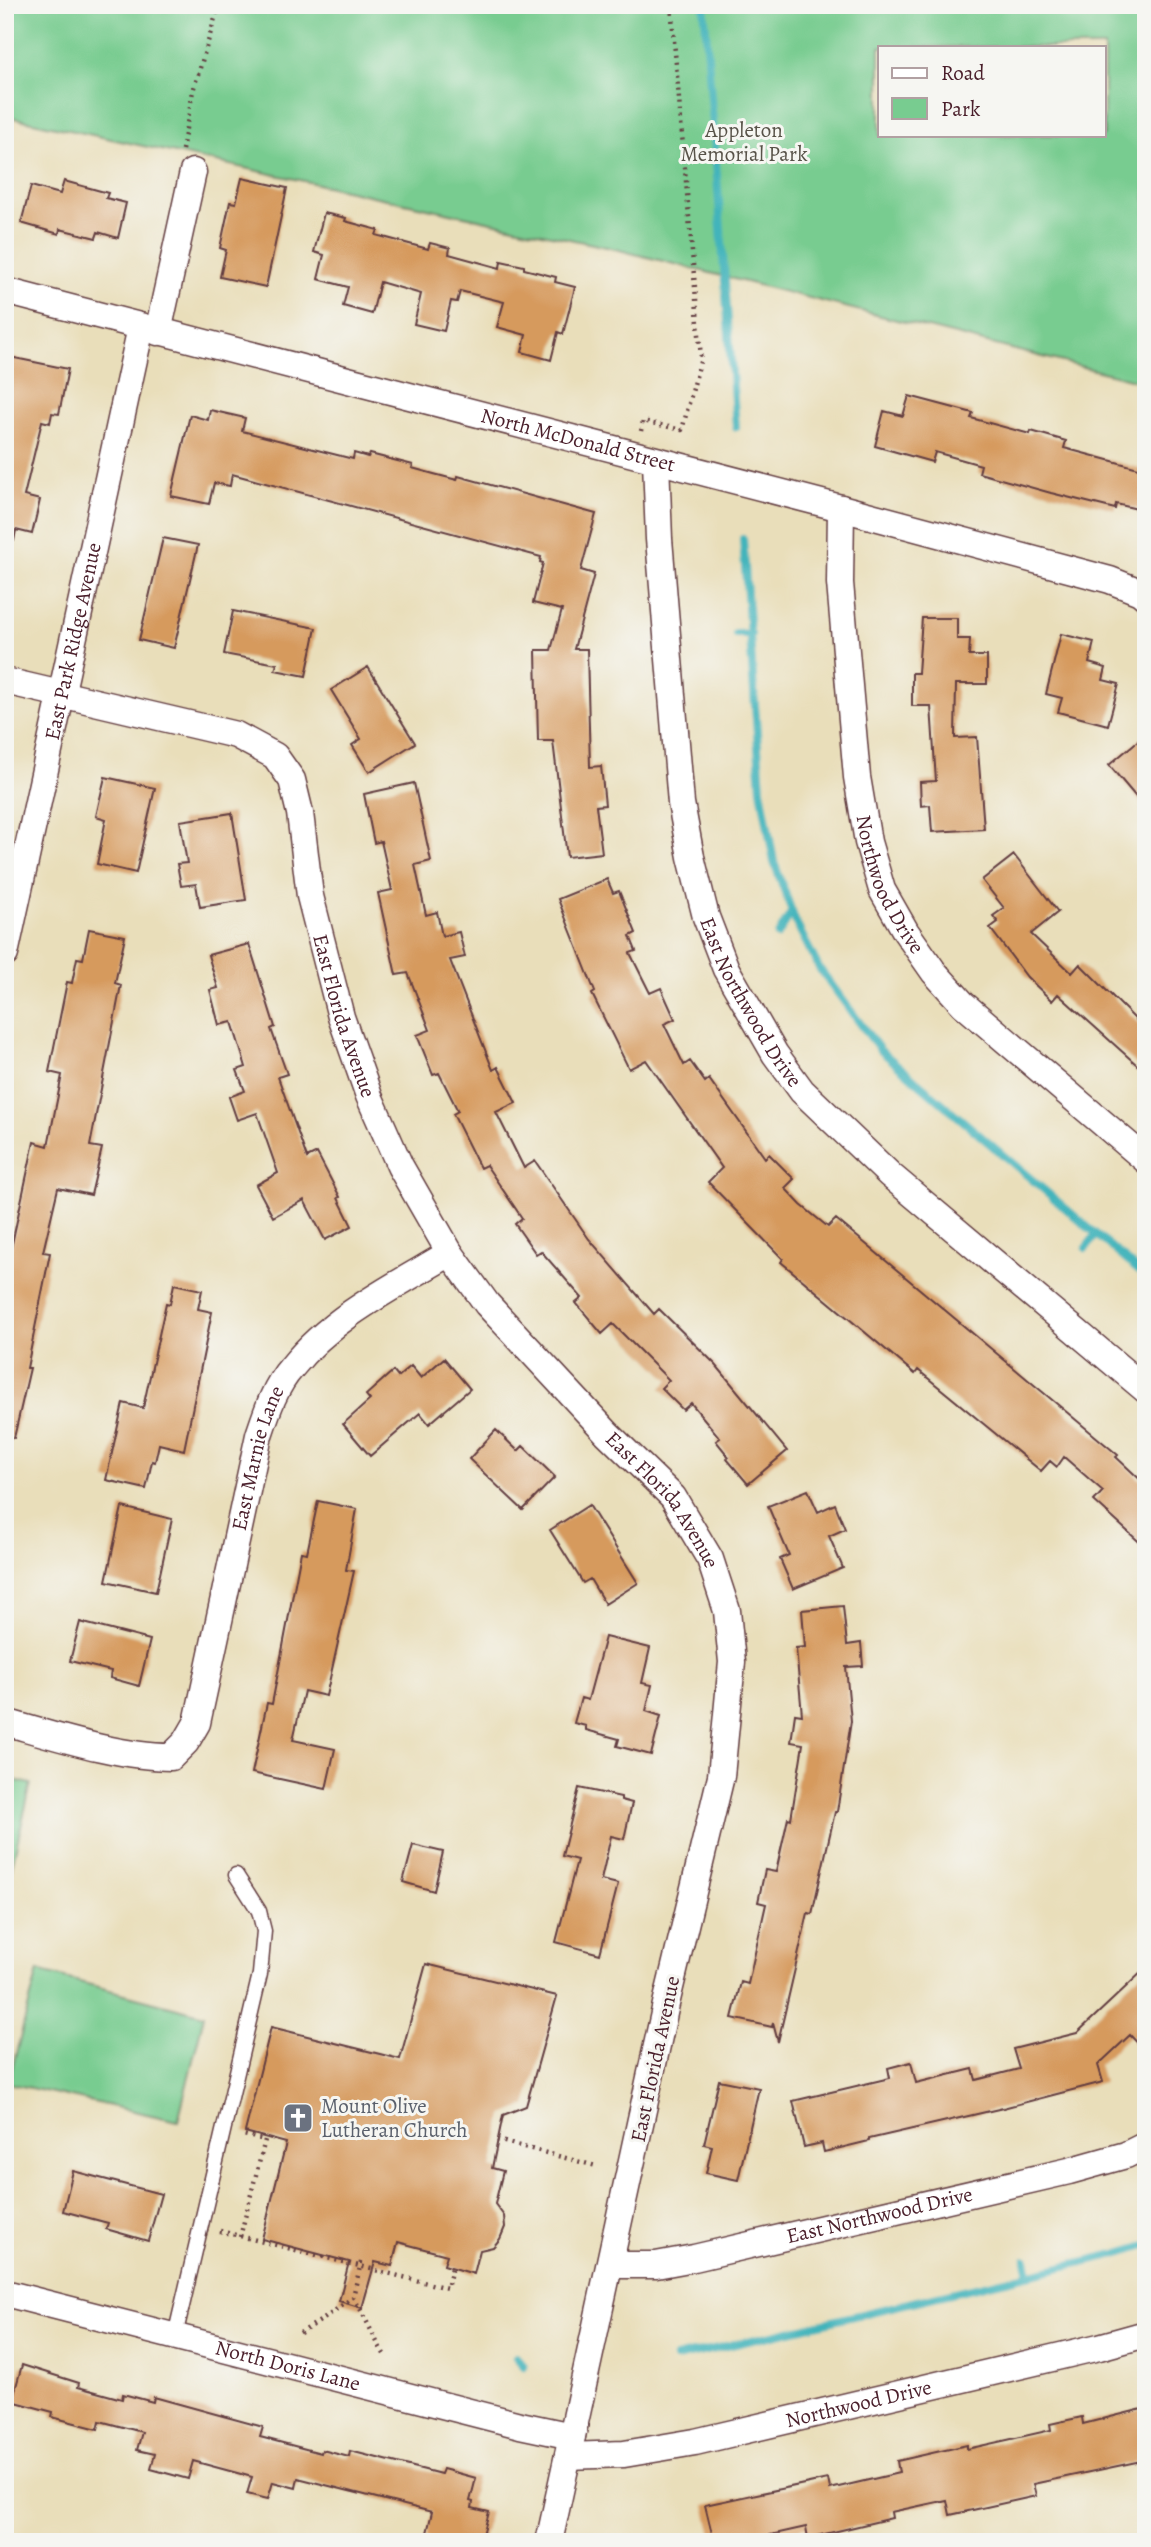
<svg xmlns="http://www.w3.org/2000/svg" width="1151" height="2547" viewBox="0 0 1151 2547" font-family="Alegreya,serif">
<rect width="100%" height="100%" fill="#f6f6f2"/>
<filter id="ink" filterUnits="userSpaceOnUse"><feTurbulence type="fractalNoise" baseFrequency=".0143" numOctaves="2"/><feDisplacementMap in="SourceGraphic" scale="14" xChannelSelector="R" yChannelSelector="G"/><feConvolveMatrix kernelMatrix="1 2 1 2 8 2 1 2 1" color-interpolation-filters="sRGB"/></filter>
<filter id="wash" filterUnits="userSpaceOnUse"><feTurbulence type="fractalNoise" baseFrequency=".00686" numOctaves="4" result="noise"/><feDisplacementMap in="SourceGraphic" scale="28" xChannelSelector="R" yChannelSelector="G"/><feGaussianBlur stdDeviation="1.57" result="paint"/><feColorMatrix in="noise" values="0 0 0 0 0 0 0 0 0 0 0 0 0 0 0 0 0 1.4 0 .05"/><feComposite in="paint" operator="in"/></filter>
<g filter="url(#wash)">
<rect width="100%" height="100%" fill="#e9deba"/>
<!-- green -->
<path fill="#78cc90" stroke="#61765e" stroke-width="2" fill-rule="evenodd" d="M5,5H1146V383L611,248L5,116ZM1104,47V135H880V47Z
M5,1778L31,1784L5,1895Z
M38,1971L204,2015L178,2121L8,2083Z"/>
<g fill="none" stroke-linecap="round" stroke-linejoin="round">
<!-- stream -->
<path stroke="#43b4bb" stroke-width="8" d="M704,5L736,427
M743,539L761,789L774,862L796,923L819,968L880,1050L1146,1277
M736,634H751
M778,935L792,911
M1086,1248L1096,1235
M1026,2260L1029,2274
M516,2357L524,2366
M676,2358L1116,2254L1146,2245"/>
</g>
<g id="blocks">
<!-- building -->
<path fill="#d69a5d" d="M242,178L287,188L266,287L220,277L226,250L220,248L230,202L236,203Z
M64,181L108,193L106,198L126,203L118,238L98,232L96,238L60,229L59,234L21,223L31,186L60,194Z
M324,213L346,218L345,221L378,230L376,235L428,249L430,243L450,248L449,254L500,268L501,261L524,266V269L556,277L555,282L575,287L563,334L558,332L551,360L522,352L526,335L497,327L504,302L460,291L457,302L451,301L444,331L414,324L421,294L380,282L372,314L343,306L348,287L318,279L324,255L314,252Z
M5,356L68,369L59,414L52,413L50,423L42,421L24,496L40,500L32,534L16,530L14,541L5,540Z
M909,396L973,413L971,418L1030,434L1031,431L1066,441L1064,448L1146,470V511L1116,504L1115,509L1051,493L979,473L981,465L935,452L932,462L875,446L884,411L903,416Z
M210,410L245,418L242,431L353,459L354,453L368,457L370,454L413,465L412,468L434,474L457,480L458,476L596,514L581,570L594,574L574,649H587L590,767L601,766L605,805L596,806L602,853L567,857L553,741H538L536,650H551L562,610L533,603L543,563L540,562L541,557L232,474L230,486L214,483L209,504L171,496L190,415L208,420Z
M163,538L198,545L174,648L139,640Z
M233,611L316,628L306,676L275,670L277,664L224,654Z
M922,618H957V639H970L969,656H987V684H956L955,738L977,737L984,829L932,832L930,805L921,806L920,782L936,781L931,706H912V673H918Z
M1061,634L1094,642L1089,663L1106,668L1103,680L1119,684L1108,725L1058,712L1062,698L1046,694Z
M368,667L415,743L369,772L352,745L361,739L331,690Z
M1146,734V809L1109,765Z
M105,777L155,788L136,873L97,864L106,819L96,816Z
M414,783L431,861L415,865L426,915L437,912L442,936L459,932L465,957L450,960L493,1070L498,1067L516,1103L496,1112L524,1168L535,1161L589,1239L654,1314L659,1309L716,1365L787,1451L748,1484L727,1459L729,1457L716,1441L720,1438L691,1403L683,1410L661,1388L669,1380L613,1324L602,1334L576,1303L582,1298L541,1251L536,1254L515,1224L522,1218L486,1165L480,1168L453,1114L458,1111L439,1073L433,1075L417,1035L430,1030L408,973L396,975L378,893L392,890L381,841L374,843L364,794Z
M232,813L246,900L200,907L196,884L181,886L177,864L187,863L180,821Z
M1014,855L1058,912L1031,934L1072,973L1080,964L1146,1030V1073L1058,994L1052,1001L1027,977L990,928L998,922L993,916L1004,908L982,880Z
M607,879L613,893L619,891L636,933L630,936L636,951L630,953L650,993L661,988L675,1019L664,1024L684,1065L690,1061L705,1082L709,1079L765,1158L769,1154L794,1179L785,1188L801,1205L828,1227L836,1219L1118,1455L1116,1457L1146,1485V1548L1094,1501L1103,1491L1064,1457L1057,1467L1050,1461L1041,1471L918,1370L915,1374L781,1262L783,1259L708,1182L722,1168L646,1060L629,1069L592,994L595,992L558,899Z
M89,929L125,936L115,983L121,985L90,1146L102,1148L91,1195L58,1188L43,1252L50,1253L27,1368H30L14,1438L5,1437V1276L34,1142L48,1146L62,1075L49,1072L67,982L72,983L77,958L83,959Z
M249,944L275,1027L271,1029L287,1074L278,1077L307,1158L317,1153L340,1197L338,1198L352,1226L325,1240L304,1200L273,1217L256,1185L278,1173L257,1113L237,1120L229,1097L245,1091L237,1070L246,1067L232,1022L219,1025L210,990L218,988L208,955Z
M174,1284L202,1290L198,1309L212,1312L184,1450L159,1444L155,1462L152,1461L146,1489L106,1480L123,1403L143,1408L166,1303L170,1304Z
M444,1358L470,1389L429,1424L420,1413L370,1456L343,1424L370,1400L366,1395L393,1371L398,1377L411,1366L421,1378Z
M496,1430L518,1451L523,1446L555,1477L523,1510L469,1459Z
M808,1490L818,1512L835,1504L845,1529L829,1536L843,1568L793,1589L780,1559L789,1555L768,1506Z
M318,1501L357,1509L346,1570L354,1571L326,1696L304,1691L293,1740L335,1749L326,1789L252,1773L267,1703L272,1704L301,1552L307,1553Z
M589,1505L638,1583L605,1604L590,1579L583,1583L550,1530Z
M122,1507L172,1519L156,1592L106,1581Z
M843,1606L847,1645L861,1643L863,1666L846,1667L851,1721L837,1812H835L812,1914L808,1913L778,2042L773,2023L772,2027L732,2018L741,1982L748,1984L766,1904L758,1902L765,1870L776,1872L788,1818L791,1819L803,1744L791,1742L795,1714L802,1715L796,1648L805,1647L802,1610Z
M80,1622L150,1640L139,1686L110,1678L111,1671L70,1661Z
M605,1637L650,1648L642,1683L652,1685L646,1711L661,1716L651,1755L617,1746L619,1739L586,1730V1726L574,1723L581,1698L588,1700Z
M579,1788L621,1797V1800L632,1803L624,1839L611,1836L601,1880L618,1884L600,1954L556,1942L577,1860L562,1856Z
M413,1845L443,1852L434,1891L403,1882Z
M426,1964L557,1996L526,2106L503,2115L492,2168L503,2171L495,2204L504,2216L505,2227L500,2239L493,2247L480,2250L474,2274L444,2265L447,2255L398,2242L392,2266L375,2262L362,2308L339,2301L349,2262L262,2239L286,2143L245,2132L271,2027L400,2059Z
M1146,1968V2052L1130,2035L1098,2065L1103,2082L1003,2108L869,2139V2141L824,2152L822,2143L804,2147L793,2101L890,2078L888,2068L911,2062L916,2083L973,2069L976,2080L1019,2069L1013,2049L1077,2033Z
M719,2080L759,2088L738,2180L706,2173L712,2146L704,2144Z
M73,2171L161,2194L148,2241L106,2229L108,2223L63,2211Z
M22,2365L79,2383L78,2387L122,2399L123,2394L153,2402L154,2397L263,2427L260,2437L321,2453L322,2450L349,2457L350,2451L441,2474L443,2469L476,2478L470,2501L473,2502L472,2508L489,2512L481,2542H443L426,2537L432,2512L298,2478L296,2488L273,2482L268,2499L247,2494L252,2477L193,2461L188,2479L151,2469L155,2454L137,2450L142,2432L100,2421L98,2429L52,2417L53,2412L12,2401Z
M1146,2408V2460L1033,2484L1036,2496L950,2515L947,2500L891,2512L892,2518L808,2538L806,2527L770,2535L769,2542H714L705,2505L828,2479L830,2489L899,2473L897,2461L967,2445V2449L1051,2430L1050,2424L1082,2417L1083,2424Z"/>
</g>
</g>
<g filter="url(#ink)">
<use href="#blocks" fill-opacity="0" stroke="#623c40" stroke-width="2"/>
<g fill="none" stroke-linecap="round" stroke-linejoin="round">
<!-- lane casing -->
<g stroke="#623c40" stroke-width="17">
<path id="lane" d="M175,2336L260,1974L264,1931L259,1911L236,1875"/>
</g>
<!-- street casing -->
<g stroke="#623c40" stroke-width="29">
<g id="street">
<path id="s1" d="M5,291L841,508L1110,580L1140,592L1146,597"/>
<path d="M158,332L193,172"/>
<path id="s2" d="M656,461L659,539L681,803L691,857L706,917L726,969L775,1054L802,1091L890,1175L1146,1390"/>
<path id="s3" d="M841,508L840,583L857,777L868,842L882,890L906,932L934,972L963,1004L1146,1160"/>
<path id="s4" d="M5,681L236,735L275,756L292,780L300,813L310,896L341,1017L369,1096L400,1166L450,1253L487,1304L607,1433L673,1497L710,1559L727,1611L732,1662L721,1776L666,2004L549,2542"/>
<path id="s5" d="M5,954L141,327"/>
<path id="s6" d="M5,1722C55,1736 119,1757 171,1757L186,1742L197,1723L259,1435C267,1411 275,1386 292,1367C333,1316 395,1286 450,1253"/>
<path id="s7" d="M610,2265H656L694,2258L1069,2171L1126,2155L1146,2145"/>
<path id="s8" d="M5,2293L520,2425L572,2436"/>
<path id="s9" d="M568,2456L624,2454L695,2442L1099,2347L1146,2334"/>
</g>
</g>
<!-- path -->
<path stroke="#623c40" stroke-width="4.5" stroke-dasharray="2 5" stroke-linecap="butt" d="M182,150L193,91L219,5
M641,431L643,421L682,430L701,358L671,5
M497,2140L596,2166
M220,2231L447,2288L452,2268
M240,2237L265,2140L243,2135
M353,2297C365,2315 372,2335 384,2354
M300,2333L325,2318L353,2297L362,2258"/>
<!-- lane -->
<use href="#lane" stroke="#fff" stroke-width="14"/>
<!-- street -->
<use href="#street" stroke="#fff" stroke-width="26"/>
</g>
</g>
<!-- icons -->
<defs>
<g id="church-square" transform="scale(1.575)"><rect x="-9" y="-9" width="18" height="18" rx="4" fill="#6b7280" stroke="#f6f6f2"/><path d="M-1.2-6h2.4v3.5h3.3v2.4h-3.3V6h-2.4V-.1h-3.3v-2.4h3.3Z" fill="#fff"/></g>
</defs>
<g fill-rule="evenodd">
<use href="#church-square" x="298" y="2118"/>
</g>
<g text-anchor="middle" dominant-baseline="central" stroke-width="6" stroke-linejoin="round" paint-order="stroke">
<!-- park labels -->
<g font-size="21" fill="#585349" stroke="#f6f6f2">
<text x="744" y="130">Appleton<tspan x="744" dy="24">Memorial Park</tspan></text>
</g>
<!-- street labels -->
<g font-size="21" fill="#4a1f2b" stroke="#f6f6f2">
<text stroke="none"><textPath href="#s1" startOffset="592">North McDonald Street</textPath></text>
<text stroke="none"><textPath href="#s5" startOffset="320">East Park Ridge Avenue</textPath></text>
<text stroke="none"><textPath href="#s3" startOffset="383">Northwood Drive</textPath></text>
<text stroke="none"><textPath href="#s2" startOffset="556">East Northwood Drive</textPath></text>
<text stroke="none"><textPath href="#s4" startOffset="553">East Florida Avenue</textPath></text>
<text stroke="none"><textPath href="#s6" startOffset="485">East Marnie Lane</textPath></text>
<text stroke="none"><textPath href="#s4" startOffset="1141">East Florida Avenue</textPath></text>
<text transform="translate(655 2059) rotate(-78)">East Florida Avenue</text>
<text stroke="none"><textPath href="#s7" startOffset="275">East Northwood Drive</textPath></text>
<text stroke="none"><textPath href="#s8" startOffset="292">North Doris Lane</textPath></text>
<text stroke="none"><textPath href="#s9" startOffset="296">Northwood Drive</textPath></text>
</g>
<!-- worship labels -->
<g font-size="21" fill="#5b616d" stroke="#f6f6f2" text-anchor="start">
<text x="321" y="2106">Mount Olive<tspan x="321" dy="24">Lutheran Church</tspan></text>
</g>
</g>
<!-- margin -->
<rect width="1151" height="2547" fill="none" stroke="#f6f6f2" stroke-width="28"/>
<!-- legend -->
<rect x="878" y="46" width="228" height="91" fill="#f6f6f2" stroke="#b1a0a2" stroke-width="2"/>
<rect x="892" y="68" width="35" height="10" fill="#ffffff" stroke="#b1a0a2" stroke-width="2"/>
<text x="941" y="80" font-size="21" fill="#4a1f2b">Road</text>
<rect x="892" y="98" width="35" height="21" fill="#78cc90" stroke="#b1a0a2" stroke-width="2"/>
<text x="941" y="116" font-size="21" fill="#4a1f2b">Park</text>
</svg>
